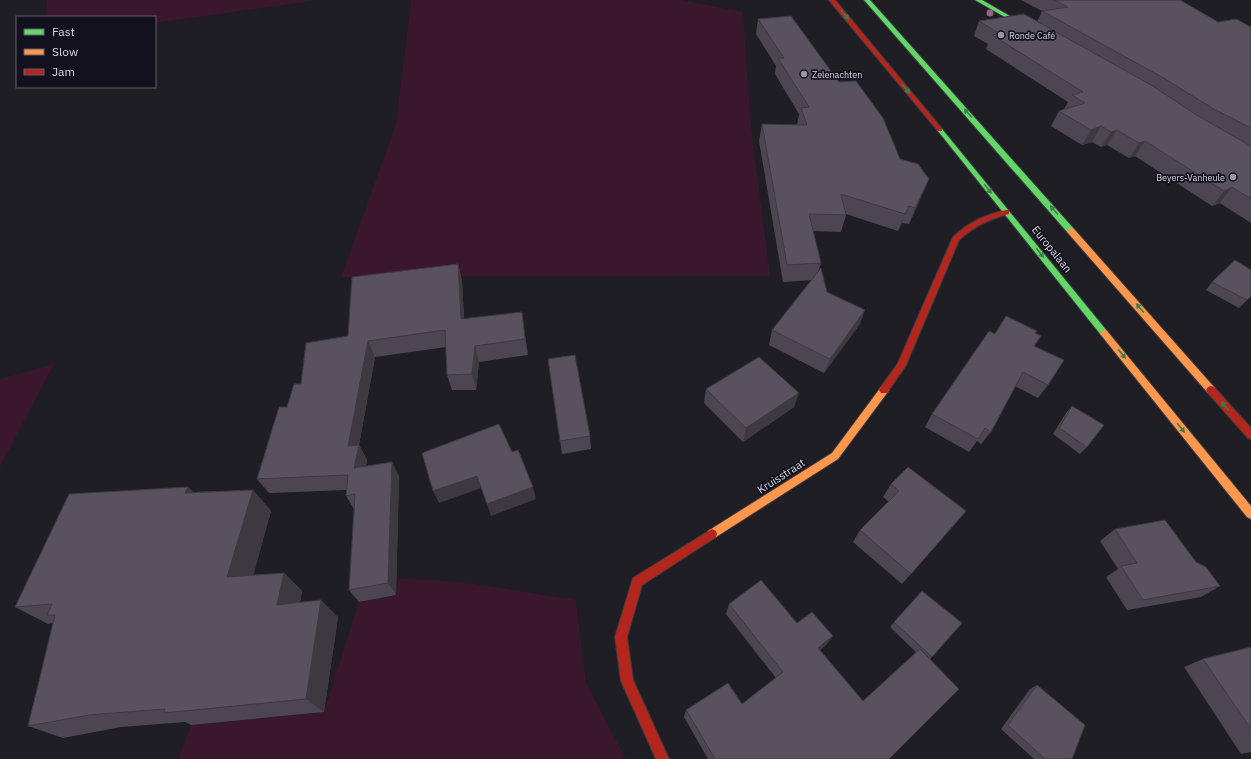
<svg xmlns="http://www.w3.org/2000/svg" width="1251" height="759" viewBox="0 0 1251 759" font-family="'IBM Plex Sans',sans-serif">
<rect width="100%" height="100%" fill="#1f1e24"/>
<!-- green -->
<path fill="#3a172a" d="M47,0H312V1L155,23V17H46Z
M411,0H682L743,12L751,125L770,276L341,277L396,124Z
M54,364L0,467V379Z
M399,578L469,583L576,600L586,683L626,759H178L191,725L324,712L359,602L396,595Z"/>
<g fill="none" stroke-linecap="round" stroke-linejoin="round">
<!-- fast casing -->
<g stroke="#3b3a40" stroke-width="2">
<path id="fast" d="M864,0H870L1074,229V233H1068Z
M975,0H982L1036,31L1031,32Z
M940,128L942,129L1107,331L1108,333L1107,335H1101L938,131L937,130Z"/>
</g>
<!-- slow casing -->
<g stroke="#3b3a40" stroke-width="2">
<path id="slow" d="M1068,229H1074L1214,387L1216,390L1214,393H1208L1068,233Z
M1104,330L1107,331L1251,506V519L1247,517L1101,335L1100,333Z
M884,386L887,387L889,390L887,393L838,459L716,537L712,539L708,537L707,534L708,531L832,453L881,387Z"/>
</g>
<!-- jam casing -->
<g stroke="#3b3a40" stroke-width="2">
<path id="jam" d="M829,0H835L942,129V131H938Z
M1006,210H1009V214C989,219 974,226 959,240L906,365L887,393H881L879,390L881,387L898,363L953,237C969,222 985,215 1006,210Z
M1211,386L1214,387L1251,428V439L1248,438L1208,393L1206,390L1208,387Z
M712,529L716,531L717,534L716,537L642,585L627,637L633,680L669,759H656L621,681L615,637L633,578Z"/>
</g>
<!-- fast -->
<use href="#fast" fill="#63d668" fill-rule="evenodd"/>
<!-- slow -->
<use href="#slow" fill="#ff974d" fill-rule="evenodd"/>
<!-- jam -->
<use href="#jam" fill="#b3261e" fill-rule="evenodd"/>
</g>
<!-- trees -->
<circle fill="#97647f" cx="990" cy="13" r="3.5"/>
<!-- wall -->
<path fill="#4d4650" d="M1021,0H1180L1218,22L1251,27V223L1220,203L1212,206L1135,156L1129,158L1107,145L1101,147L1092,142L1082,145L1051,126L1059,111L1064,109L1068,102L986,49L988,44L974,36L979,21L1037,22L1042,11Z
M758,19L839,82L900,159L929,179L922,195L909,224L902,223L898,231L846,214V215L841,232L813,231L821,263L818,272L827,292L860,324L824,373L769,345L772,330L812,280L783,282L759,141L762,124L797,125L799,114L775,74L776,66L756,34Z
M458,264L462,281L464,319L524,328L528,355L479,362L476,390H452L447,375L446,347L375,357L359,445L367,460L366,466L399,476L396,595L359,602L349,590L354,509L346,496V490L269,493L257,479L287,407L301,384Z
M1212,282L1251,296L1239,308L1206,290Z
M1035,333L1034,346L1048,385L1038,398L1015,386L991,432L981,444L977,441L969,452L925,427L932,414L995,334Z
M548,359L590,436L591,449L562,454Z
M706,389L794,407L743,442L704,403Z
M1072,406L1087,447L1080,454L1053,434L1066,413Z
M891,484L966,511L902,584L853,542L860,530L889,502L883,497Z
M188,487L193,492L253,490L271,511L253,575L284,573L302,591L300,602L338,617L324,712L191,725L185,722L121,727L63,738L28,726L53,623L48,624L15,607Z
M1115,529L1196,562L1220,586L1201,597L1127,610L1106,577L1118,569L1100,541Z
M922,591L932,657L930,659L889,759H708L684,717L686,710L742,704L776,678L726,614L729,604L797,623L826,645L820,650L863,701L916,652L890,627Z
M1251,647V752L1241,754L1184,667L1203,659Z
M1037,685L1072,759H1034L1001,729L1030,689Z"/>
<!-- shaded-wall -->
<path fill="#3e3941" d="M1101,126L1092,142L1082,145L1091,130Z
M1117,130L1107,145L1101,147L1111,132Z
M1145,141L1135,156L1129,158L1139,143Z
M929,179L922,195L909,224L915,208Z
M1232,187L1220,203L1212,206L1224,191Z
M909,206L902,223L898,231L905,214Z
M458,264L462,281L465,336L461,319Z
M865,310L860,324L824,373L830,359Z
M522,312L524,328L528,355L525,339Z
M368,341L375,357L359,445L367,460L363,482L354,468L348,446Z
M475,346L479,362L476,390L472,374Z
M799,393L794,407L743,442L746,428Z
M392,462L399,476L396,595L388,583Z
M477,476L481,488L439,503L433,491Z
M188,487L209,508L185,493Z
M533,487L536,499L491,516L487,504Z
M253,490L271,511L248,595L227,577Z
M966,511L956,523L902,584L911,574Z
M284,573L302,591L296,622L277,605Z
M321,600L338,617L324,712L306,699Z
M833,636L826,645L812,656L818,648Z"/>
<!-- building -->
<path fill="#59515d" stroke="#3e3941" d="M1054,0H1180L1218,22L1236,19L1251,27V128L1212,108L1162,77L1042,11L1068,7Z
M1024,14L1151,85L1198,116L1251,146V199L1232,187L1224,191L1145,141L1139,143L1117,130L1111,132L1101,126L1091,130L1059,111L1085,103L1072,95L1083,92L992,35L999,33L979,21Z
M791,16L839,82L856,81L883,118L900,159L918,164L929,179L915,208L909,206L905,214L841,194L846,215L809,214L821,263L787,265L762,124L807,125L801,108L809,107L778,58H784L758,19Z
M1235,260L1251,270V296L1247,300L1212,282Z
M458,264L461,319L522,312L525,339L475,346L472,374L447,375L445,330L368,341L348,446L359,445L354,468L392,462L388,583L349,590L355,494L346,496L348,475L257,479L279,407H287L294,384H301L306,343L348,336L352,277Z
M821,268L827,292L865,310L830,359L772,330Z
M1006,316L1037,331L1035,333L1041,336L1034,346L1064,360L1048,385L1023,372L991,432L985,428L978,439L932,414L989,331L995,334Z
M575,355L590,436L560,441L548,359Z
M759,357L799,393L746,428L706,389Z
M1072,406L1104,425L1087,447L1059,428Z
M499,424L512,452L518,450L533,487L487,504L477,476L433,491L422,453Z
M908,467L966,511L911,574L860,530L899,491L891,484Z
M188,487L185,493L253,490L227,577L284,573L277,605L321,600L306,699L164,713L165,709L89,715L28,726L55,615H47L52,604L15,607L69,494Z
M1165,520L1196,562L1206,567L1220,586L1143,600L1121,566L1137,563L1115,529Z
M761,580L797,623L812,612L833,636L818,648L863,701L920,649L959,689L889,759H715L686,710L728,683L742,704L783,672L729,604Z
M922,591L962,623L932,657L894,622Z
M1251,647V729L1203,659Z
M1037,685L1085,725L1072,759H1045L1008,725Z"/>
<!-- one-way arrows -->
<defs><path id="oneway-solid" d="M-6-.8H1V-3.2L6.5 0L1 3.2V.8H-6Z"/></defs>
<g fill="#3f7d47">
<use href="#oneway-solid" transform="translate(845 15) rotate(49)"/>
<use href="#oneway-solid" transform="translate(906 89) rotate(51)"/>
<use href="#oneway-solid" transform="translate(968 113) rotate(-132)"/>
<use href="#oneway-solid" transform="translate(988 189) rotate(51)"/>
<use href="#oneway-solid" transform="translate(1054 210) rotate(-131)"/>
<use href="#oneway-solid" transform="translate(1040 253) rotate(51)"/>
<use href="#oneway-solid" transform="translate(1140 308) rotate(-131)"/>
<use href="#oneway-solid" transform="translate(1122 354) rotate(51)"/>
<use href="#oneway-solid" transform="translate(1225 406) rotate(-131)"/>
<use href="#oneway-solid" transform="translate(1181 428) rotate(51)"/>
</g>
<!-- markers -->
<g fill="#9998a0" stroke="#14111e" stroke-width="1.5">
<circle cx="1001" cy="35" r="4"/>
<circle cx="804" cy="74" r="4"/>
<circle cx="1233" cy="177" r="4"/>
</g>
<g text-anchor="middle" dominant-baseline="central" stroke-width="3.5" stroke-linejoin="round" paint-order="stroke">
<!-- far-poi labels -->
<g font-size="9" fill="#dad9e3" stroke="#14111e" text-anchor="start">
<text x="1009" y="35">Ronde Café</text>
<text x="812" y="74">Zelenachten</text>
<text x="1225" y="177" text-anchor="end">Beyers-Vanheule</text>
</g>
<!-- street labels -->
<g font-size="11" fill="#dad9e3" stroke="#14111e">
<text transform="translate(1052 249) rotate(51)">Europalaan</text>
<text transform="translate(781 476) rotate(-33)">Kruisstraat</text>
</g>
</g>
<!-- legend -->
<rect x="16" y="16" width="140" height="72" fill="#14111e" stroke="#63616d"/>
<rect x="24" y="29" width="20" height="6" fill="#63d668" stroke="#63616d"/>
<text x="52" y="36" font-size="12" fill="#dad9e3">Fast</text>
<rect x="24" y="49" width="20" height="6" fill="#ff974d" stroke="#63616d"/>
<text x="52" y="56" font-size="12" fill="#dad9e3">Slow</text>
<rect x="24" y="69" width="20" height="6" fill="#b3261e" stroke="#63616d"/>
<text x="52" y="76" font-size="12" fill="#dad9e3">Jam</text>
</svg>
